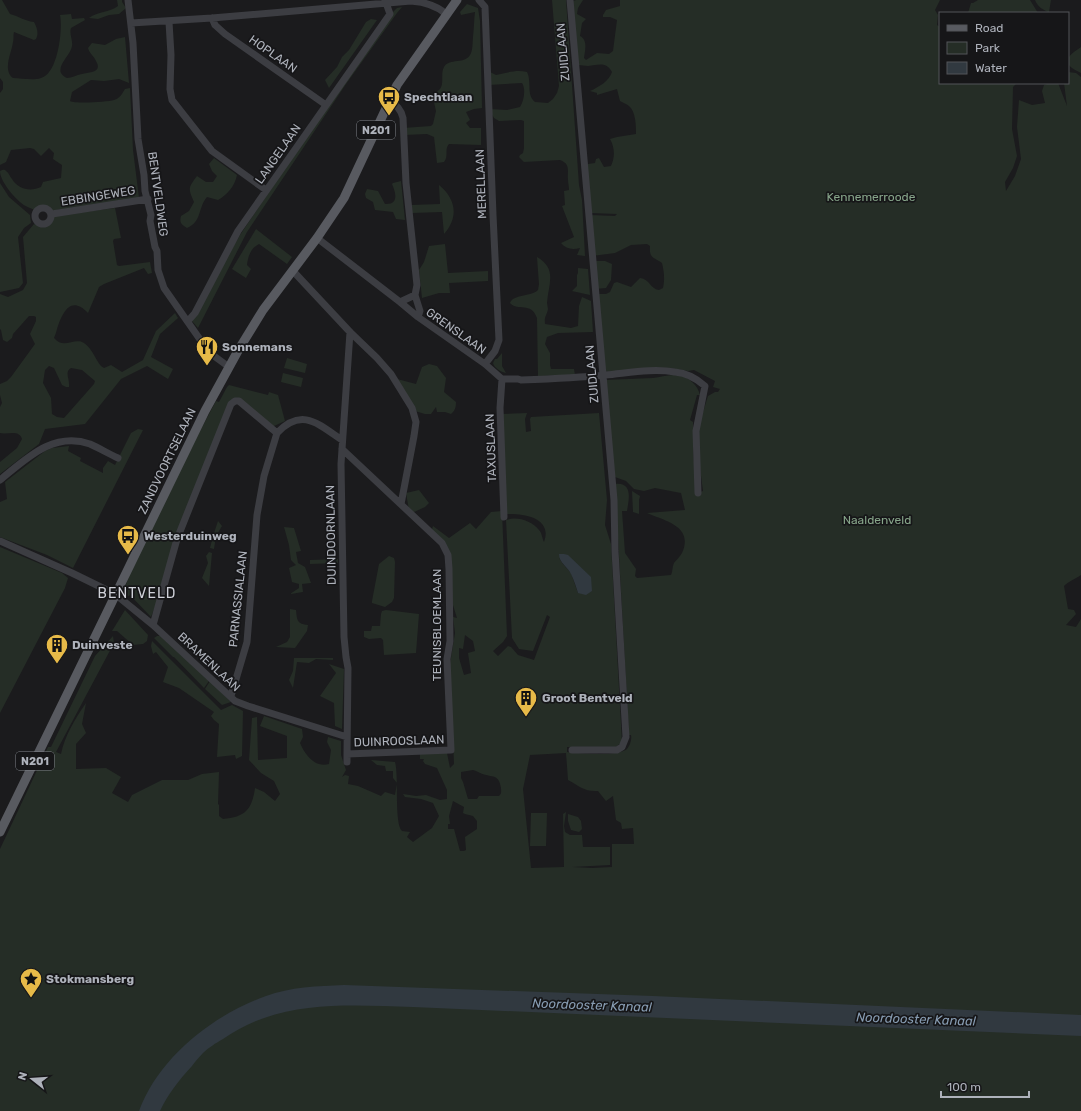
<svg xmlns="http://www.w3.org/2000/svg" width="1081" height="1111" viewBox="0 0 1081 1111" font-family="Rubik,sans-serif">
<rect width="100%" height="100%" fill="#1b1b1d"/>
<!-- green -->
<path fill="#252d26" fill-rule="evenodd" d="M0,0H2L10,14C19,16 24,21 34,22C37,28 39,33 36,39L34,40L14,32C13,35 14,38 13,42C12,52 2,70 13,78C21,78 33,81 41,78C58,74 63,29 60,15L71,14L72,19L84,18L85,20L71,28C69,34 73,40 72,46C71,56 50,70 67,78C72,78 76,75 82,74C89,72 103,73 96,61C94,56 89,53 88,48L92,43L105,45L116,39L125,37L129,83L119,79L104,81L91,80L72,92L70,101C75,104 108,102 114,100C120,98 122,94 125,89L130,88L133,150L139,198L50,211L42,207L35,210C30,208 24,206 20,202C13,196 0,181 0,171C3,170 4,169 6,171C9,173 10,177 12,179C18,189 30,192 41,187L43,182L61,178L62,165L53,159L54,153L49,148L41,156L34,149L30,148L11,150L6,162L0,165V93L3,89V82L0,78Z
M117,0H122V2L126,8L119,14L109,15L98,19L89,18C98,11 109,13 118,6Z
M552,0H566L579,185L582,200L585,256L577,255L580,248C572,250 566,249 561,243L574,237L562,206L565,205L564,191L569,190C569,186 568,183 568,180C567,171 571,164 560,160L524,162L519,157L520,155L523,153L524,148V121L521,120L499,121L494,118L489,109L507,110L520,107C524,101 526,89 522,83L488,85V71L496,75C507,73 516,69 527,72C532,82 526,95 535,102L548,103L553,99L557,93L559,86Z
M576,0H583L578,8L577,14L586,19L582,23L580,36C588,40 585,50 584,58L586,60L597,53L609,54L613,51L617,20L610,17H603V15L606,10L620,6V0H940L935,10L938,15L937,25L940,27V83H1017L1013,87L1012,129L1017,156L1013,168L1005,182L1006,191L1015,176L1021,159L1017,127L1019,100L1032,105L1045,103L1042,91L1044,85L1050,83H1058L1067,106L1064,83H1068V72L1076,73L1081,77V575C1075,579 1069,581 1064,586L1068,609L1074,610L1076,614L1066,625L1076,627L1081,619V1111H0V849L48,747H51L95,656L113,636L114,643L56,752L61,754C65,735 75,719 86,703L82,724L86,733L76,744V769L106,768L121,777L112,793L128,802L132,795L162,780H188L202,774L219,772L218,804L219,805V816L223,819C245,817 252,810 255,788L264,792L275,801L280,794L274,781L261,773L249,760L252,718L257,717L258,760L287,758V736L260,726L264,716L302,729L303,737L300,743C305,755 315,768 329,764L331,750L327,742L328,737L341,741V755L346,770L342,777L345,775L349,776L348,784L358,786L381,796L385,792L395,795L397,783L393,778V771H386L385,766L377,765L371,760L395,762C399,775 394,824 402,831L410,832L407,837L413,842L432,828L439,816L433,803L421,799L405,797L403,794L416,796L426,795L440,800L447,799V790L437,768L425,764L423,761L424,759H420V754L447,753L450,768L454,764L450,664L455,633L453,617L457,618L452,602L451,568L432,529L433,526L449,538L470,523L476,529L491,512L502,511L507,636L503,642L493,651L498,656L508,646L511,647L518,655L534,660L550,617L547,615L533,651L519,649L512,638L506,520C517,516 532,521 539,530C542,533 542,538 544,542C553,518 524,513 506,514L502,414L527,413L525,419L526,432L531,431L530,419L531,417L599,413L607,500L605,525L611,544L622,742L616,747H567V752C579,753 618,757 627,749C630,746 632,739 631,735H629L615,484C633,482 629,499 627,511H622L625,553L636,569L635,576L637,578L671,575C673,571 672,567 674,563C676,560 680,557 682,553C694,526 665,521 647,513L685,510L681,493L655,488L644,491L634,489L626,481L615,477L605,380C621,379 637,379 653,378C662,377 671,373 681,376C690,378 698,386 700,395H697L690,420L693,422V452L697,493L703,491L700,468L698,428L708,396L715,392H718L720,389L713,387L715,381L694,370L688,371L670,368L612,372L605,371L596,294H606L610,292L614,283L617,282L631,287L640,278C650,279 650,289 659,290L663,288C665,280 664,271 662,263C654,257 649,259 650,246L647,244L631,245L615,253L592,256L590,215L615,216L617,214L590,213L587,167L588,164L595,163L596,159L599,158L604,167L611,166C615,157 615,148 610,139L617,137L636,134C636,126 636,112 629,106C627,104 623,103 620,101L617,89L597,95V93L590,91C599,87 609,81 612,72C606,61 598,65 588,66C585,66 582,65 578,65L573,1ZM559,558L592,591L578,593L571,573L563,564ZM465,635L473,641L475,651L468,653L471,673L464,675L459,658V648L463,649ZM566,753L568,780C579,786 585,792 598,791L606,801L613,796L616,820L621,823L622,829L633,828L634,844H612V867L592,868L572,867L610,865V847H583L582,835H570L565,832L564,826L566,812L563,814L564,867L531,868L523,789L530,755ZM473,770C477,771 481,774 486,775C495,777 499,776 501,788C501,792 502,793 499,796H479L477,799H468L463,782L461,778V772ZM453,801L464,807L463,813L465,814L473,816L477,821V829L465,837L466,850L464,851H460L454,829H448V824H450L449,816Z
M978,0H1030L1038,13H968L971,3H973Z
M1035,0H1051L1049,12C1044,11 1037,6 1035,0Z
M467,4L478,8L480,21L482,108L474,109L466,112L470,120L466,123L470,128H481V145L449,144C444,149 449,156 444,162L437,163L434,137L427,134L404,135L403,128L431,126L433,124L436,111L434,102L428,100H417L415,97C422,92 432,96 439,90C445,85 440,74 444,67C447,62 452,62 457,61C474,60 472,49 473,37C474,28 474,20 475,12L461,15L460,12Z
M402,7L397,13L346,84L247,232L198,328L192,321L218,272L240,235L314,125L393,12L397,8Z
M371,19L377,20L329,88L325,80L337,67L342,57L349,50L366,22Z
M1081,47V73C1078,71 1074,70 1072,68C1061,59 1074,52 1081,47Z
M214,158L237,175C235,186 227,195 218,200L207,197C198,207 202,222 187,228C182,225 179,223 181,216L189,211L194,202C188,188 188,188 197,176L206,182H213L217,176L212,171L209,164Z
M401,181L405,220L396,219L393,212L375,210L373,202L366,198L365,194L367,189L378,191L385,204C399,205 396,193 392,184L393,183Z
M0,183L9,197L30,215L31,223L24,228L18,237L23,283L19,288L0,292Z
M439,185C456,199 459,217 444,234L442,212L412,213L411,205L440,204Z
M115,208L121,238L114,239L113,241L117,265L119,266L150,262L152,273L148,274L144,268L104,284L99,287L88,313C70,294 62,314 57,329C56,333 55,335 54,338C64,350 74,337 84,343C92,348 95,359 101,366L104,368L111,365L122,372L143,360L156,331L175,313L178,318L160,334L151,357L173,369L168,379L147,366L121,379L85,424L45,429L39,444L0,474V462L17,448L22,439C19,429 8,435 0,433V407L2,403L0,395V384L7,381L11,377L35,344L30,334L36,321V317L34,316H29L13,334L12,338L7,342L3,340L1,330L0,329V294L8,297L23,290L27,283L23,237L34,224C44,227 47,224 53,216ZM49,366L54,368L62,385L66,387H69C70,379 64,372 71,368L82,370L95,381L94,384L64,418L57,417L52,414L51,398L43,383L45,370Z
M256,229L292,257L287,264L259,244C251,248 248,256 247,265L251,269L246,278L232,269Z
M445,244L448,273L488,271V281L449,283L450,293H439L422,298L419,270L424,262L429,246Z
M537,257C558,269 548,285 547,303C547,303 548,308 548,309C547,315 544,316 545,324L571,328L578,326L579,306L582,297L591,301L593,332L558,333L547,337L545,344L550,353V365L551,369H574L575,375L538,376L537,318C531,301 518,312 510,303C513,294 531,297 538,290L539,284Z
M593,261H605L612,264L611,280L606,288L595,289Z
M578,268L588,269L590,295L572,291L577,286V275L578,273Z
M502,353V366L506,373C501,372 494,368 493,363L495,359H497Z
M287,358L307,364L305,373L284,368Z
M429,364L437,366L446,378L444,392L456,402C456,407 455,411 451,414L445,412H437L436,407L431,414H425L415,411L397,379L416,384L422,367Z
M283,373L303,378L301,387L281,382Z
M229,385L268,395L269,392L278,395L285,421L272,427L234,399L151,617L130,595L127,597L124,589C128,581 130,572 134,564C160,509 187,454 216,401L219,402L227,387Z
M138,429L143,430L73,568L47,555L0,537V502L7,499L5,482L45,451L52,448L69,446L68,451L81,458L80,461L103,473V468L108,461L115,465L131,433Z
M419,490L429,503L425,507L412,513L409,510L406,493Z
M632,491L640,496L639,500V514L633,512Z
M218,521L222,526L216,536L214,549L210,548L213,536Z
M284,527L294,528L301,551L296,552L298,563L305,567L311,583L302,584L303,592L290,594L299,588V584L292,582L289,568L296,565L291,560L289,545Z
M0,547L62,573L68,578L65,588L0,713Z
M209,552L212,553L209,586L202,578L208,563L206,556Z
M389,556L394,558L395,562L394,598L392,602L385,607L372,603V601L379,564Z
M338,559V563L310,564V560Z
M290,609L296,610C297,620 297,624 308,625L307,631L295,648L276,647L287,642L290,637Z
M125,610L148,635L147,641L143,644L133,645L117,631H112Z
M386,610L419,614L416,653L384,655L383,640L381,638L369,639L364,637V631H371L372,626H380L381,614L382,611Z
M157,636H162L209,681L204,688L174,657H173L154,638Z
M152,641L221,710L232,705L243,711L242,756L236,759L235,755L217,757L219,724L214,720L211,716L214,712L179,688L163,682L168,667L156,652L153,654L151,646Z
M294,658H333V660L316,659L309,663L297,662L293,688L289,680L293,671Z
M329,664L344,669L342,729L335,726L334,703L320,696L336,673Z
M210,681L231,702L222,705L205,689Z
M531,813H547L546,846H530Z
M568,814L578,817L581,821L582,829L579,832L571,830L568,821Z"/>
<!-- water -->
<path fill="#313940" d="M559,554H564L568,555L591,577L592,591L586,595L578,593C576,587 574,580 571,574C568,567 559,563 559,554Z
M344,985L653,996L1081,1015V1036L413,1007C347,1005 280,999 223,1039C216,1043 208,1048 203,1053C199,1057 195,1062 192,1066C179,1080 168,1094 160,1111H139C159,1057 213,1015 266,996C290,987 318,986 344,985Z"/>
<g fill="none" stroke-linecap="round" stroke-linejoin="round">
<!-- minor -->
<path stroke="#3c3d42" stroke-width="7" d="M128,0L133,43L138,139L144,175L145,191L151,215L150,221L155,247L157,251L158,270L164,288L199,338L214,356L229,367
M479,0L485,7L493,215L499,340L495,351L485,364
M570,0L614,500L615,551L626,737L622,747L617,750H572
M212,18L215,25L225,34L326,105
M169,22L171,55L170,89L172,100L212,151L266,190
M131,23L212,18L411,1C424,2 436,5 446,14
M390,101C396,105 401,109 403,118L406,183L417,285L415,295L420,311L418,317
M35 216a8 8 0 1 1 16 0a8 8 0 1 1-16 0Z
M52,214L148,199
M317,238L400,302L418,317L485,364L502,379H518L521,380C549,379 577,378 605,375C628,373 652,368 675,372C687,373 696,378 705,386L696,431L698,493
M293,271L350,332L377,358L391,374L412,408L416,422L414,436L401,504
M400,302L415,295
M188,321L195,313L238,231L390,14L385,0
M502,379L500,408L504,517
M342,449L442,543L448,555L449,569L450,641L447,659L451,750L347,754L348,668L346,657L344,637L341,464L350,332
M0,480C26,459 53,431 90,444C99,448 109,454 118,458
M0,541L72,573L115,594L153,625L235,701L248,706L347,737
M153,625L177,539L231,404L235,401H239L277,433C302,407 318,424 342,440
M231,696L247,642L257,515L264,476L277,433
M347,762V754"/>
<!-- major -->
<path stroke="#585a60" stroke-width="9" d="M0,832L205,411L239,349L263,310L317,238L344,198L397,85L457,0"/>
</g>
<!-- icons -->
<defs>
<g id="bus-pin" transform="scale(1.15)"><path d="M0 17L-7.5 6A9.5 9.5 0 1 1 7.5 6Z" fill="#e7ba48" stroke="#161618"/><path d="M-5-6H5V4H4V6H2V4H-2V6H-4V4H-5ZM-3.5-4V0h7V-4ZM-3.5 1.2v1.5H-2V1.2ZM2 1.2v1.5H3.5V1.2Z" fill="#111"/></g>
<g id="restaurant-pin" transform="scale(1.15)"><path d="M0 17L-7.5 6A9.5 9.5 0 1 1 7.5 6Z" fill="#e7ba48" stroke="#161618"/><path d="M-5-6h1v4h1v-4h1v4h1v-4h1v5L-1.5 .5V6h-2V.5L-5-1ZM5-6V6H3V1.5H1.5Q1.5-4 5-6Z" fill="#111"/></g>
<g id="building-pin" transform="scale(1.15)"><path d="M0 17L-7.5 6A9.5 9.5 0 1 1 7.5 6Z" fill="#e7ba48" stroke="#161618"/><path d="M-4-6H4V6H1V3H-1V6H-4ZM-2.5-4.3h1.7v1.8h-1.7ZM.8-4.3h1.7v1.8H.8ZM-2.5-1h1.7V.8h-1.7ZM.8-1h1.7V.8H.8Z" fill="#111"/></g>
<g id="sight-pin" transform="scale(1.15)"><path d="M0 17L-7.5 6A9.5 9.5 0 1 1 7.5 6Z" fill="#e7ba48" stroke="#161618"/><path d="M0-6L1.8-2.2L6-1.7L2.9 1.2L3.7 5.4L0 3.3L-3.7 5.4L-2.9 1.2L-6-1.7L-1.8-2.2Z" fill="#111"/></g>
</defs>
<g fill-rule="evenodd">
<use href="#bus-pin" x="389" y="97"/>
<use href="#restaurant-pin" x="207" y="347"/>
<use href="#bus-pin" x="128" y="536"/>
<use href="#building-pin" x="57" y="645"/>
<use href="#building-pin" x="526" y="698"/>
<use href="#sight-pin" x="31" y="979"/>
</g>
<g text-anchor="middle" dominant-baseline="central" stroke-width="3.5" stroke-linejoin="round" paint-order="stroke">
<!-- shield labels -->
<g fill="#161618" stroke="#80838a" stroke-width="1">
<rect x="357" y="121" width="38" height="18" rx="3"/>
<rect x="16" y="752" width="38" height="18" rx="3"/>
</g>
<g font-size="11" font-weight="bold" fill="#aeb2bb">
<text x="376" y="130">N201</text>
<text x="35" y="761">N201</text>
</g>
<!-- street labels -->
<g font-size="12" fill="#aeb2bb" stroke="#161618">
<text transform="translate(563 52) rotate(-95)">ZUIDLAAN</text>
<text transform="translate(273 54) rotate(35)">HOPLAAN</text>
<text transform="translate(278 154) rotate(-55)">LANGELAAN</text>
<text transform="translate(481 184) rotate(-92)">MERELLAAN</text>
<text transform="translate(158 194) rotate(82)">BENTVELDWEG</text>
<text transform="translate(98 196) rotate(-9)">EBBINGEWEG</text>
<text transform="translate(456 331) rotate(35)">GRENSLAAN</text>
<text transform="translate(592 374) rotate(-95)">ZUIDLAAN</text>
<text transform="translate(491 448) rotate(-92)">TAXUSLAAN</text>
<text transform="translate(167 461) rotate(-64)">ZANDVOORTSELAAN</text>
<text transform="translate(331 535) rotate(-91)">DUINDOORNLAAN</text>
<text transform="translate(238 599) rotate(-84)">PARNASSIALAAN</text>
<text transform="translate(437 625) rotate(-90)">TEUNISBLOEMLAAN</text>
<text transform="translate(209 662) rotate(43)">BRAMENLAAN</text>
<text transform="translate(399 741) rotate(-2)">DUINROOSLAAN</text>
</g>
<!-- poi labels -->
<g font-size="12" font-weight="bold" fill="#aeb2bb" stroke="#161618" text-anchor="start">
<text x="404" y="97">Spechtlaan</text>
<text x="222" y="347">Sonnemans</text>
<text x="144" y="536">Westerduinweg</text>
<text x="72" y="645">Duinveste</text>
<text x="542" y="698">Groot Bentveld</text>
<text x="46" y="979">Stokmansberg</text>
</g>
<!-- park labels -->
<g font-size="12" fill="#87a58a" stroke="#161618">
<text x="871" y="197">Kennemerroode</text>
<text x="877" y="520">Naaldenveld</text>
</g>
<!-- water labels -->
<g font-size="13" font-style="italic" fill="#889db3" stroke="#161618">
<text transform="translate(592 1005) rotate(2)">Noordooster Kanaal</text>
<text transform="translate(916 1019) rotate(2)">Noordooster Kanaal</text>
</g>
<!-- quarter labels -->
<g font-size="14" letter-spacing="1" fill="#cfd1d8" stroke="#161618">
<text x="137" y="593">BENTVELD</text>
</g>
</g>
<!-- legend -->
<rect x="939" y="12" width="130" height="72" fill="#161618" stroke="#535459"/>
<rect x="947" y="25" width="20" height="6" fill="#585a60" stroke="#535459"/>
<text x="975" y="32" font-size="12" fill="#aeb2bb">Road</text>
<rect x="947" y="42" width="20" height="12" fill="#252d26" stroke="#535459"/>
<text x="975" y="52" font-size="12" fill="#aeb2bb">Park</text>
<rect x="947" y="62" width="20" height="12" fill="#313940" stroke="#535459"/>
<text x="975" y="72" font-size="12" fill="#aeb2bb">Water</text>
<!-- north arrow -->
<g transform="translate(32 1079) rotate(287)" stroke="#161618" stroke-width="3" paint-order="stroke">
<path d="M0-3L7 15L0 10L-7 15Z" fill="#aeb2bb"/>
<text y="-6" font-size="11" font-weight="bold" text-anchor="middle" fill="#aeb2bb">N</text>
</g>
<!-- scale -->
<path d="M941 1091v6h88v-6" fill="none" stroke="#aeb2bb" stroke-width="2"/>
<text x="947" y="1091" font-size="12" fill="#aeb2bb" stroke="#161618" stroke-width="3" paint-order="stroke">100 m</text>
</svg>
